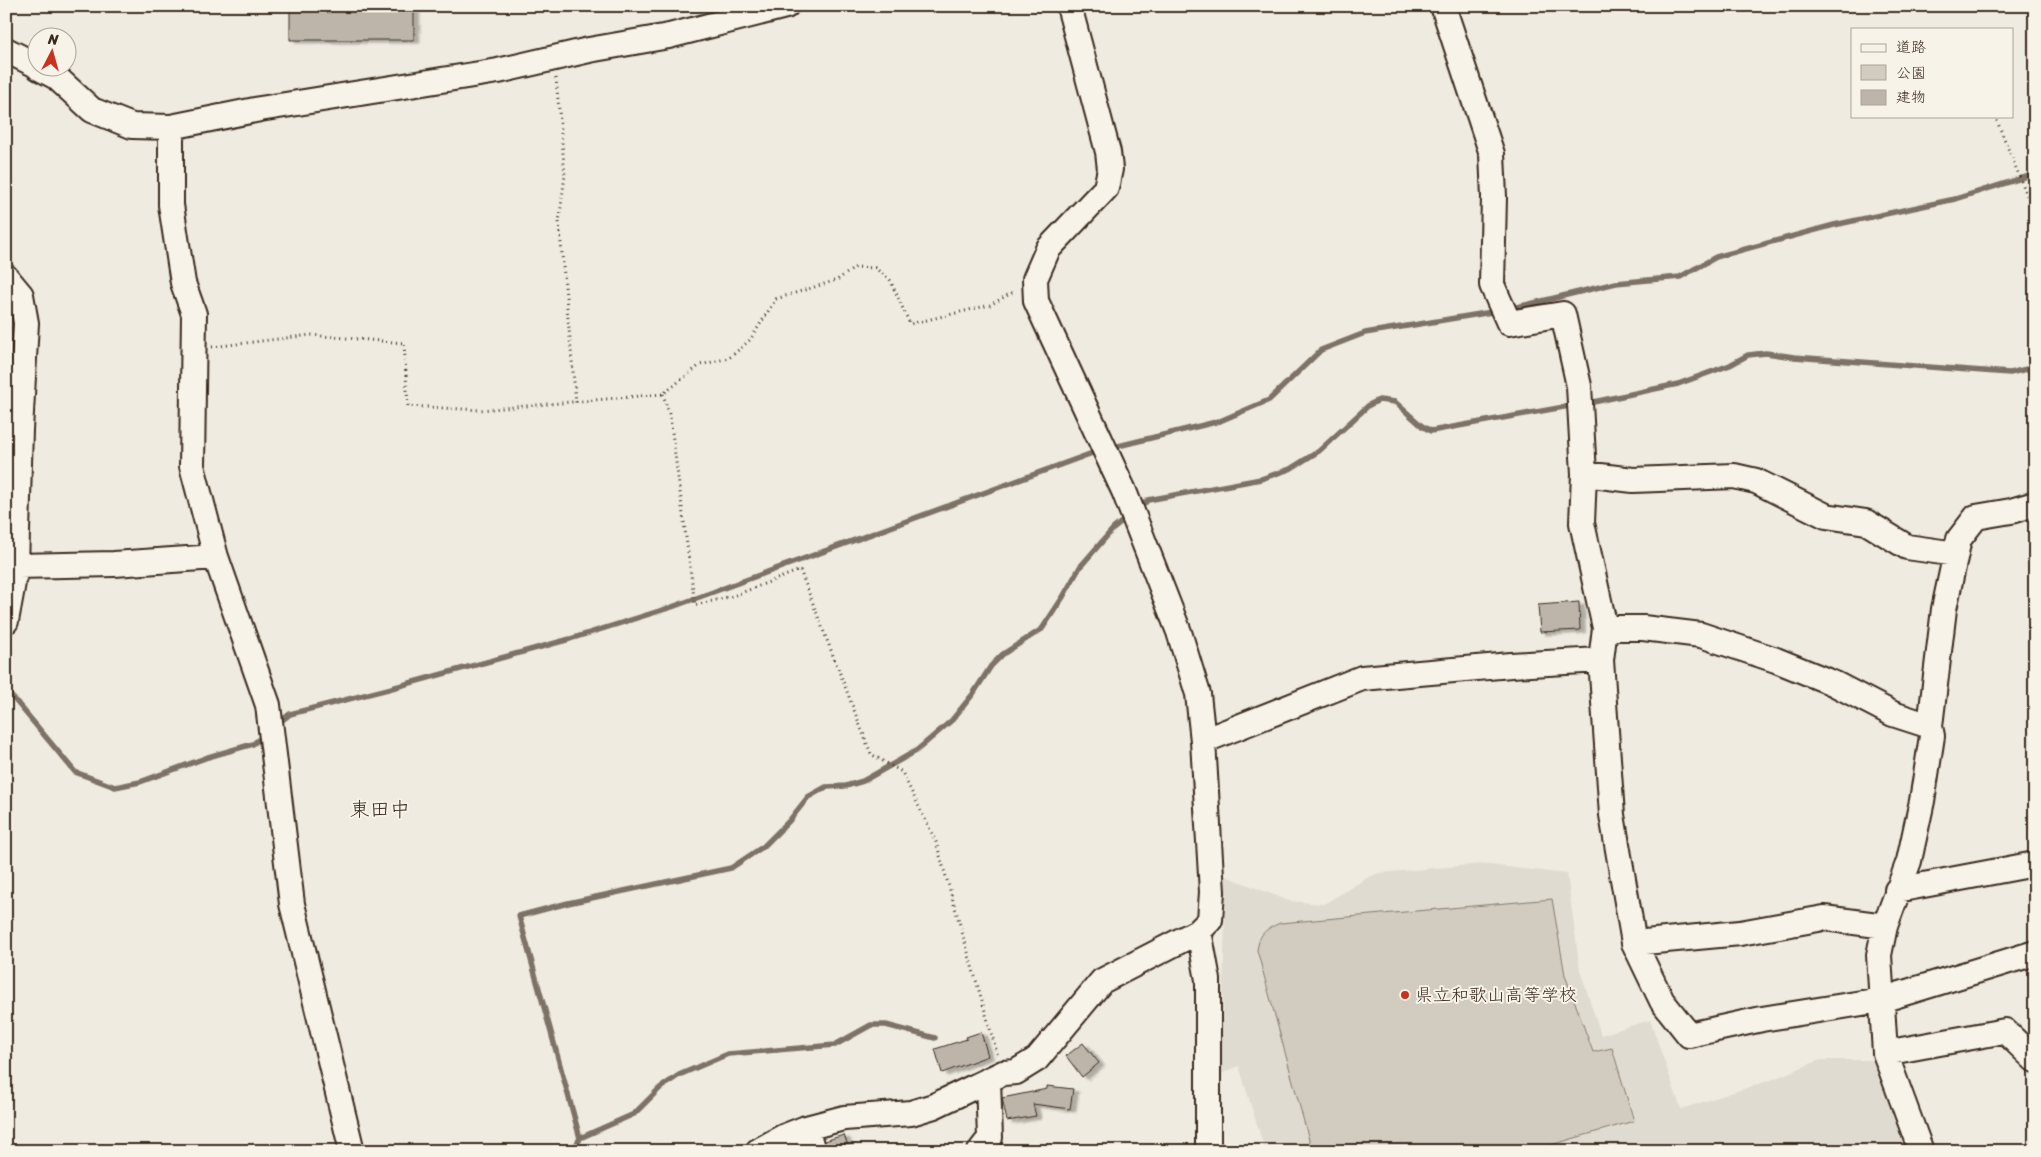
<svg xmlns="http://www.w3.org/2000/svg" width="2041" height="1157" viewBox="0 0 2041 1157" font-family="Sriracha,'Klee One',sans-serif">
<defs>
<filter id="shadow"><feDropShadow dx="5.5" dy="3" stdDeviation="1" flood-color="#0004"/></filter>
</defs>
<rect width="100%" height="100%" fill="#efebe0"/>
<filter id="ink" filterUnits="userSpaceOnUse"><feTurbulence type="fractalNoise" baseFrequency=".02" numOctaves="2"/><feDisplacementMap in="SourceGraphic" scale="10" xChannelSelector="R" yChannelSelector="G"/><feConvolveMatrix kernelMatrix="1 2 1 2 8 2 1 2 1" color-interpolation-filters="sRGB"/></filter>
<g filter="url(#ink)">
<!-- built -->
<path fill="#e0dbd0" d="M1482,864L1567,874L1580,970L1601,1035L1650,1020L1681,1109L1771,1080L1820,1060H1876L1909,1151H1265L1239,1066L1221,1074L1226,876L1289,901L1324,904L1367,878L1379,873Z"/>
<!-- green -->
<path fill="#d1cbc0" stroke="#867a6f" d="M1552,899L1565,975L1593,1052L1612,1048L1634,1121L1530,1151H1312L1257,950C1260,933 1264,930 1280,923Z"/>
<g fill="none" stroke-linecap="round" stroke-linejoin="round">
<!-- stream -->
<path stroke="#7e7266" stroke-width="5.5" d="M1509,309L1616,283L1680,277L1716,257L1834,225L1955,199L2035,174
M1584,404L1678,384L1730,365L1748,355L1766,353L1794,357L2010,373L2035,367
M1110,448L1220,421L1269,400L1321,350L1365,333L1498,311
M1138,509L1148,500L1261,479L1290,469L1319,451L1369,405L1379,400L1395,402L1422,426L1431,431L1575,405
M6,692L15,700L75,772L115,787L140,782L208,757L253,744L265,734
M276,725L290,714L388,689L570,639L672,607L1098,451
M580,1138L519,916L568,903L731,868L764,846L789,821L808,797L826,787L846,786L863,781L916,751L952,720L973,694L991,666L1003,654L1042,629L1063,597L1080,567L1113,529L1129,516
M573,1151L580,1138L634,1114L660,1088L679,1075L728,1054L835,1045L871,1025H886L935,1038"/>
</g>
<!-- building -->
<path fill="#bdb5aa" stroke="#3b2a1e" filter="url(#shadow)" d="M290,6H414V40H290Z
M1579,602L1580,630L1540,632L1538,605Z
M981,1032L988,1056L942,1073L935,1049L967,1039L966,1037Z
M1083,1043L1099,1063L1082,1077L1066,1056Z
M1047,1086L1073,1089L1070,1109L1033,1104L1036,1116L1007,1121L1002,1098L1047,1089Z
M844,1135L850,1151H826L824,1141Z"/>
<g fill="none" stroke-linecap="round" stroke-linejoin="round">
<!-- minor casing -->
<g stroke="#3b2a1e" stroke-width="28">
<path id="minor" d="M1443,6L1492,154L1494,197L1492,285L1509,323L1563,314L1579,386L1584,474L1582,523L1605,628L1601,660L1612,815L1634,943L1662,1001L1689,1035L1762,1019L1881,1000L2035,953
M6,50L38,66
M39,68L56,77L92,110L132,126L171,127L260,109L498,71L589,50L669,36L786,6
M171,127V205L183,283L194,314L192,466L216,557L268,705L292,904L352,1151
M6,277L21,295L26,323L20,430L16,566L6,621
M1584,474L1633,480L1734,476L1756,481L1826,516L1866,522L1907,547L1956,554
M16,566L114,564L216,557
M1605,628H1643L1701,635L1776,660L1835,684L1893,714L1930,726
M1203,741L1362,678L1511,665L1601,660
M1897,890L2035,864
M1199,931L1208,980V1151
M1634,943L1740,933L1824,918L1885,926
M1885,1053L2005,1031L2035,1060
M806,1128L813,1151
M758,1151L783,1137L806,1128L844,1118L911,1113L934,1106L1003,1073L1016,1072L1037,1059L1102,981L1199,931L1210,920L1212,892L1203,741L1198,694L1179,632L1124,491L1036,301L1035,279L1048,249L1106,188L1110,169L1108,152L1069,6
M980,1151L990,1138L988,1080
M1921,1151L1885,1053L1879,955L1885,926L1909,861L1922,801L1932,736L1930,726L1944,609L1959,539L1976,517L2011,511L2035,504"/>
</g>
<!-- path -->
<path stroke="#3b2a1e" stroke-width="3" stroke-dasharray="1 4" stroke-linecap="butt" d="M556,78L565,175L559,222L576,403
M1995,116L2035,215
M212,347L311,335L404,343L408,406L480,410L663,394L700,365L729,358L750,340L776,299L837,280L856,267L875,268L890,280L910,324L990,305L1015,291
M663,394L670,417L695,605L733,596L800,570L871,754L902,772L936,842L998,1056"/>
<!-- minor -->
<use href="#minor" stroke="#f7f3e8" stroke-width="24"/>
</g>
</g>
<!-- markers -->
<circle fill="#c8321e" stroke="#f7f3e8" stroke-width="2" cx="1405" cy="995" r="5"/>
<g text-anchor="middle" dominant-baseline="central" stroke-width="4" stroke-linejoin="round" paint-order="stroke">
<!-- poi labels -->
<g font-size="18" fill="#3b2a1e" stroke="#f7f3e8" text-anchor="start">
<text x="1415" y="995">県立和歌山高等学校</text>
</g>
<!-- quarter labels -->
<g font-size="20" fill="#3b2a1e" stroke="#f7f3e8">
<text x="380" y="809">東田中</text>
</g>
</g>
<!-- margin -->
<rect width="2041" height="1157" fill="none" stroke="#f7f3e8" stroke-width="25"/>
<rect x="12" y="12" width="2016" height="1132" fill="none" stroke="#3b2a1e" stroke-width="2" filter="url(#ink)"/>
<!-- legend -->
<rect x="1851" y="28" width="162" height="90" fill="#f7f3e8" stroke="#aca397"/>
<rect x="1861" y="44" width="25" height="8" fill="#f7f3e8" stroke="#aca397"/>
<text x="1896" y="52" font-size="15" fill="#3b2a1e">道路</text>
<rect x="1861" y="65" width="25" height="15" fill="#d1cbc0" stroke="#aca397"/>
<text x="1896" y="78" font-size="15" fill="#3b2a1e">公園</text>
<rect x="1861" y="90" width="25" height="15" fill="#bdb5aa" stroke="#aca397"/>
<text x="1896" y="102" font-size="15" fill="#3b2a1e">建物</text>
<!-- north arrow -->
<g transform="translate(52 52) rotate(6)"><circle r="24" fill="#f7f3e8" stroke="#aca397"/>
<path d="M0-4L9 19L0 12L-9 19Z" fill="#c8321e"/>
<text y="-8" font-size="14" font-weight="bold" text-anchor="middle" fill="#3b2a1e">N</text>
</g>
</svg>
